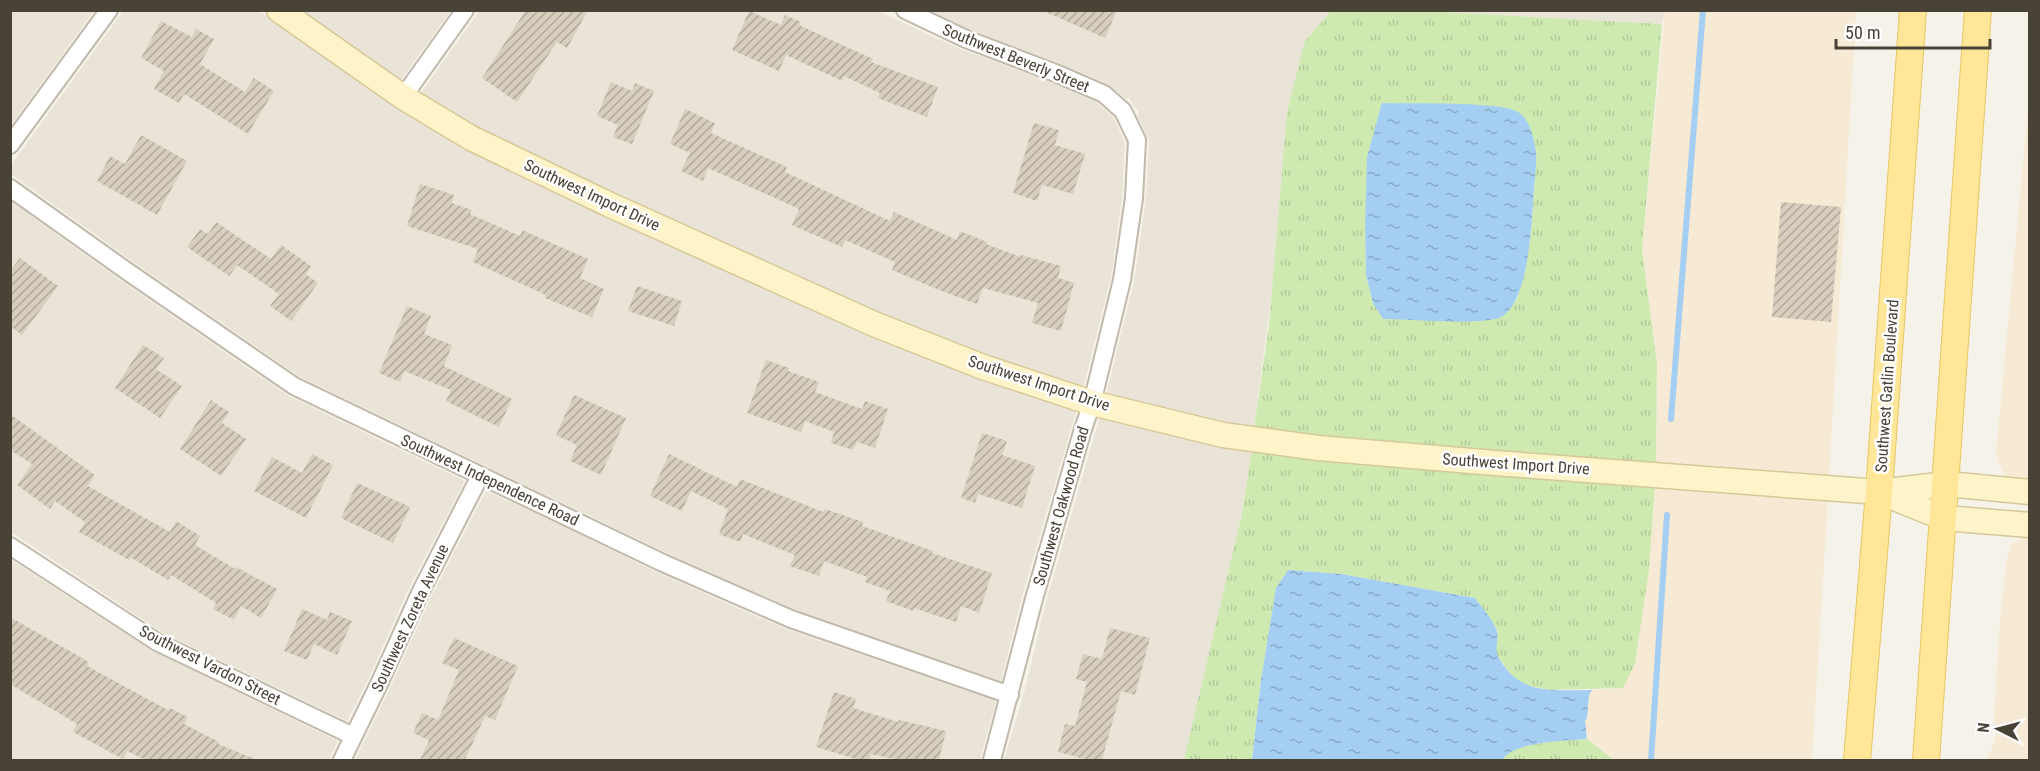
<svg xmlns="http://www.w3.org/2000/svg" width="2040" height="771" viewBox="0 0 2040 771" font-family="'Roboto Condensed',sans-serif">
<defs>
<pattern id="grass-tufts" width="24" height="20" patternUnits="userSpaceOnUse" patternTransform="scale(1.5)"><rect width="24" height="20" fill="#ceeab1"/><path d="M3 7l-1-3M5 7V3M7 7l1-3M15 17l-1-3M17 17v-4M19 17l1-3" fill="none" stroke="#b2ca99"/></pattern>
<pattern id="water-ripples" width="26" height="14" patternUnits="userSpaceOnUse" patternTransform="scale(1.5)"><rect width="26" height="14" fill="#a4cff3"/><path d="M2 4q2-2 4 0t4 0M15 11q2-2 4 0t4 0" fill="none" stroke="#88aac6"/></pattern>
<pattern id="building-hatch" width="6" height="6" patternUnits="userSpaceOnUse" patternTransform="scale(1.5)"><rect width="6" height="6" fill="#d7cebe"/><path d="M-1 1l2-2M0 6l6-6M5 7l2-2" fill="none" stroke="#b0a99b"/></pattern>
</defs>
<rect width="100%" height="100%" fill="#f5f2e9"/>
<!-- residential -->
<path fill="#e9e4d7" d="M11,10L94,11L11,125L10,11Z
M480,10L878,11L960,49L1054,83L1097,103L1113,117L1125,142L1122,197L1111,278L1083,388L987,357L879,315L614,195L477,129L420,94Z
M123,11H259L387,99L1077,409L1022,596L1001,681L796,610L669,554L300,377L138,265L11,174V165Z
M298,11H451L400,81Z
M929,11H1331L1305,41L1254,428L1225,424L1106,395L1134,282L1146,199L1149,141L1137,114L1139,112L1133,105L1129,97L1126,99L1109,84L1076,70L970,30Z
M1424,11H1665L1662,24Z
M10,201L123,282L287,395L465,481L409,588L368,680L347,721L163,633L11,532Z
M1100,416L1252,449L1242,513L1187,752L1184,760H1004L1025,689L1046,602Z
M486,491L547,518L658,573L786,629L996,701L980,760H355L390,688L431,597Z
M10,559L151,650L338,741L329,760H11Z"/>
<!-- commercial -->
<path fill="#f7ead4" d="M1665,11H1856L1829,477L1656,464L1657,363L1642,250Z
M2029,98V481L2005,479L1996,454Z
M1655,486L1828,498L1812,760H1614L1587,739L1585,720L1582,719H1587L1589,695L1592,690L1623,688L1649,570Z
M2025,536H2029V760H1987L1996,737L1994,719L2000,618L2007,557L2012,544Z"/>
<!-- grass -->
<path fill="url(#grass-tufts)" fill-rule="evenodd" d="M1331,11H1424L1662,24L1642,250L1657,363L1656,464L1319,437L1254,428L1269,325L1287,112L1305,41ZM1536,153C1533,203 1533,253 1516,301L1373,303L1366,275L1365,227Z
M1252,449L1655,486L1649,570L1635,663L1623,688L1550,690L1530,686L1514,679L1496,654L1497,630L1475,598L1341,574L1288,570L1272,613L1261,680L1252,760H1184L1242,513Z
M1587,739L1614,760H1502C1513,741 1566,741 1587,739Z"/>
<!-- water -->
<path fill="url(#water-ripples)" d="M1382,103C1409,104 1499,101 1518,112C1530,119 1534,139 1536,152C1537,163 1535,177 1534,188C1532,217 1530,302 1501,317C1482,326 1408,319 1383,319L1373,303L1366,275L1365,227L1367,157Z
M1288,570L1341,574L1475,598C1482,608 1492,618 1496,629C1500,637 1494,648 1498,656C1518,696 1554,690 1592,690L1589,695L1587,719L1585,720L1587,739C1566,741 1514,741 1502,760H1252L1261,680L1276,588Z"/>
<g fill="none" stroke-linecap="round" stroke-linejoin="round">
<!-- stream -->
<path stroke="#a4cff3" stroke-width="6" d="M1671,419L1703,10
M1651,760L1667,515"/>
</g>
<!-- building -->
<path fill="url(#building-hatch)" d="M526,10H588L567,48L557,42L517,102L482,78Z
M1041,10H1117L1105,38Z
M749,11L781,25L785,15L801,22L799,25L873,59L871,62L938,87L927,117L878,98L880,93L844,76L842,81L786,55L779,71L732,50Z
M161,21L192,37L196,29L214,39L200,64L245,92L254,78L274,91L248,134L184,94L179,103L154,89L164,71L141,58Z
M611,82L632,91L635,83L654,91L632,144L613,137L618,125L597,116Z
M685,109L715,123L711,133L787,167L785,172L890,221L894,212L957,240L960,231L987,242L986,244L1021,257V255L1061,266L1058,278L1074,283L1061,331L1032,323L1038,303L983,288L977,304L939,290L892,270L895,262L845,240L842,247L792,225L799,209L708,168L703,181L681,171L690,153L670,144Z
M1034,123L1059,130L1055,145L1085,154L1073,194L1042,185L1037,201L1013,193Z
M141,135L187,161L157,215L97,181L110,156L125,164Z
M420,184L454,195L452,203L472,210L470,214L520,236L522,230L588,259L580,278L604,289L592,317L545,298L546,295L473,262L478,249L407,226Z
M1781,202L1841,207L1831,322L1772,317Z
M216,222L271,259L281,245L311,266L306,274L318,283L291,321L270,306L279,294L237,265L229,276L187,247L200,229L208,234Z
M20,258L58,286L22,335L10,326V271Z
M637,286L682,301L674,326L628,311Z
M407,306L431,316L424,334L452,345L444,366L512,399L499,427L446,401L451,390L404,371L400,382L379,373Z
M143,345L164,358L156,369L182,386L160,418L115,388Z
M766,360L789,368L788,371L819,382L815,392L862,409L865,401L888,409L875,448L857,442L853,450L831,443L834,432L805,421L801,432L747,413Z
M574,395L626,418L601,475L570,461L577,445L556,435Z
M211,400L229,412L222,423L246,439L221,476L180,449Z
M10,414L95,475L88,486L170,532L176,521L200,536L195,545L235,569L236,567L277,589L261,618L241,606L234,620L213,609L216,603L171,575L168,580L130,557L129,560L79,532L85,522L55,501L50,509L17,485L32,464L10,450Z
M982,433L1007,441L1002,455L1035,466L1022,508L978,494L975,503L961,498Z
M312,454L333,465L306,518L254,491L272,457L302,473Z
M669,454L737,487L740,479L823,512L825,509L863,522L862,526L933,551L932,553L992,573L979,613L961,606L956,622L914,608L913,611L886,601L890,591L865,582L867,577L824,561L819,576L790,566L795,555L743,534L740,542L719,534L728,509L691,491L682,511L650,496Z
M357,483L410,507L393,543L341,518Z
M302,609L327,620L330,612L352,621L337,655L314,644L307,660L284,651Z
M10,617L89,662L87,666L168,710L170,708L188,717L184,724L219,742L218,744L257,760H146L127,751L123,759L73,732L77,724L10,684Z
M1110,628L1150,638L1135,695L1121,691L1102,760H1089L1058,752L1065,724L1075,726L1087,682L1076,679L1083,654L1102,659Z
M454,638L518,666L495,720L485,716L465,760H420L429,740L413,733L422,713L438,720L459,670L442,663Z
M834,692L856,699L853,708L898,722L899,720L946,731L939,760H898L871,754L869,760H859L816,747Z"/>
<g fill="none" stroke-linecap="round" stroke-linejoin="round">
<!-- street casing -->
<g stroke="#c1baab" stroke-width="20">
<path id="street" d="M905,10L966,39L1058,74L1104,94L1123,111L1137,140L1134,198L1122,280L1092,403L1083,429L1034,599L992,760
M403,97L465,10
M10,145L109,10
M10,188L131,274L294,386L663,563L791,619L1010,695
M10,546L157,642L353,736
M342,760L379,684L420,593L480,476"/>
</g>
<!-- secondary casing -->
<g stroke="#d6c898" stroke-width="27">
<path id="secondary" d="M279,10L403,97L471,138L608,204L874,324L983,367L1092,403L1223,435L1318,448L1495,463L1879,492L1947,484L2030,492
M1882,493L1944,518L2030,525"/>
</g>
<!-- primary casing -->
<g stroke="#e8c664" stroke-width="28">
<path id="primary" d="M1857,760L1879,492L1913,10
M1926,760L1978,10"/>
</g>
<!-- street -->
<use href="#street" stroke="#fff" stroke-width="16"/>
<!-- secondary -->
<use href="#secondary" stroke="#fff4c9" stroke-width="24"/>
<!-- primary -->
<use href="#primary" stroke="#ffe698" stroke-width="26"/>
</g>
<g text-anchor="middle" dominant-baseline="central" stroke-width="5" stroke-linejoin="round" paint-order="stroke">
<!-- street labels -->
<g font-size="16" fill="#494337" stroke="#fff">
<text transform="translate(1016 58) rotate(22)">Southwest Beverly Street</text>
<text transform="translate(592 195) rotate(25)">Southwest Import Drive</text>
<text transform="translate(1039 383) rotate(18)">Southwest Import Drive</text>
<text transform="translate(1887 386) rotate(-86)">Southwest Gatlin Boulevard</text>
<text transform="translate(1516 464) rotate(4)">Southwest Import Drive</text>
<text transform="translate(490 480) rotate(25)">Southwest Independence Road</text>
<text transform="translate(1061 506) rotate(-74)">Southwest Oakwood Road</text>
<text transform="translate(410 618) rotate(-65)">Southwest Zoreta Avenue</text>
<text transform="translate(210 665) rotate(27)">Southwest Vardon Street</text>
</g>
</g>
<!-- border -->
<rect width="2040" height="771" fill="none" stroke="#494337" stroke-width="24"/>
<!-- north arrow -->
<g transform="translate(1998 729) rotate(276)" stroke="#ffffff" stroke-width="4.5" paint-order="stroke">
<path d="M0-4.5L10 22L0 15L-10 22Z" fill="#494337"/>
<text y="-9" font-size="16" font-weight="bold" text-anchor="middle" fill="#494337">N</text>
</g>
<!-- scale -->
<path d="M1836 39v9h154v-9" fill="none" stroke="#494337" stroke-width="3"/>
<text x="1845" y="39" font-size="18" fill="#494337" stroke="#ffffff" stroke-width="4.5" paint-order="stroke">50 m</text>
</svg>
